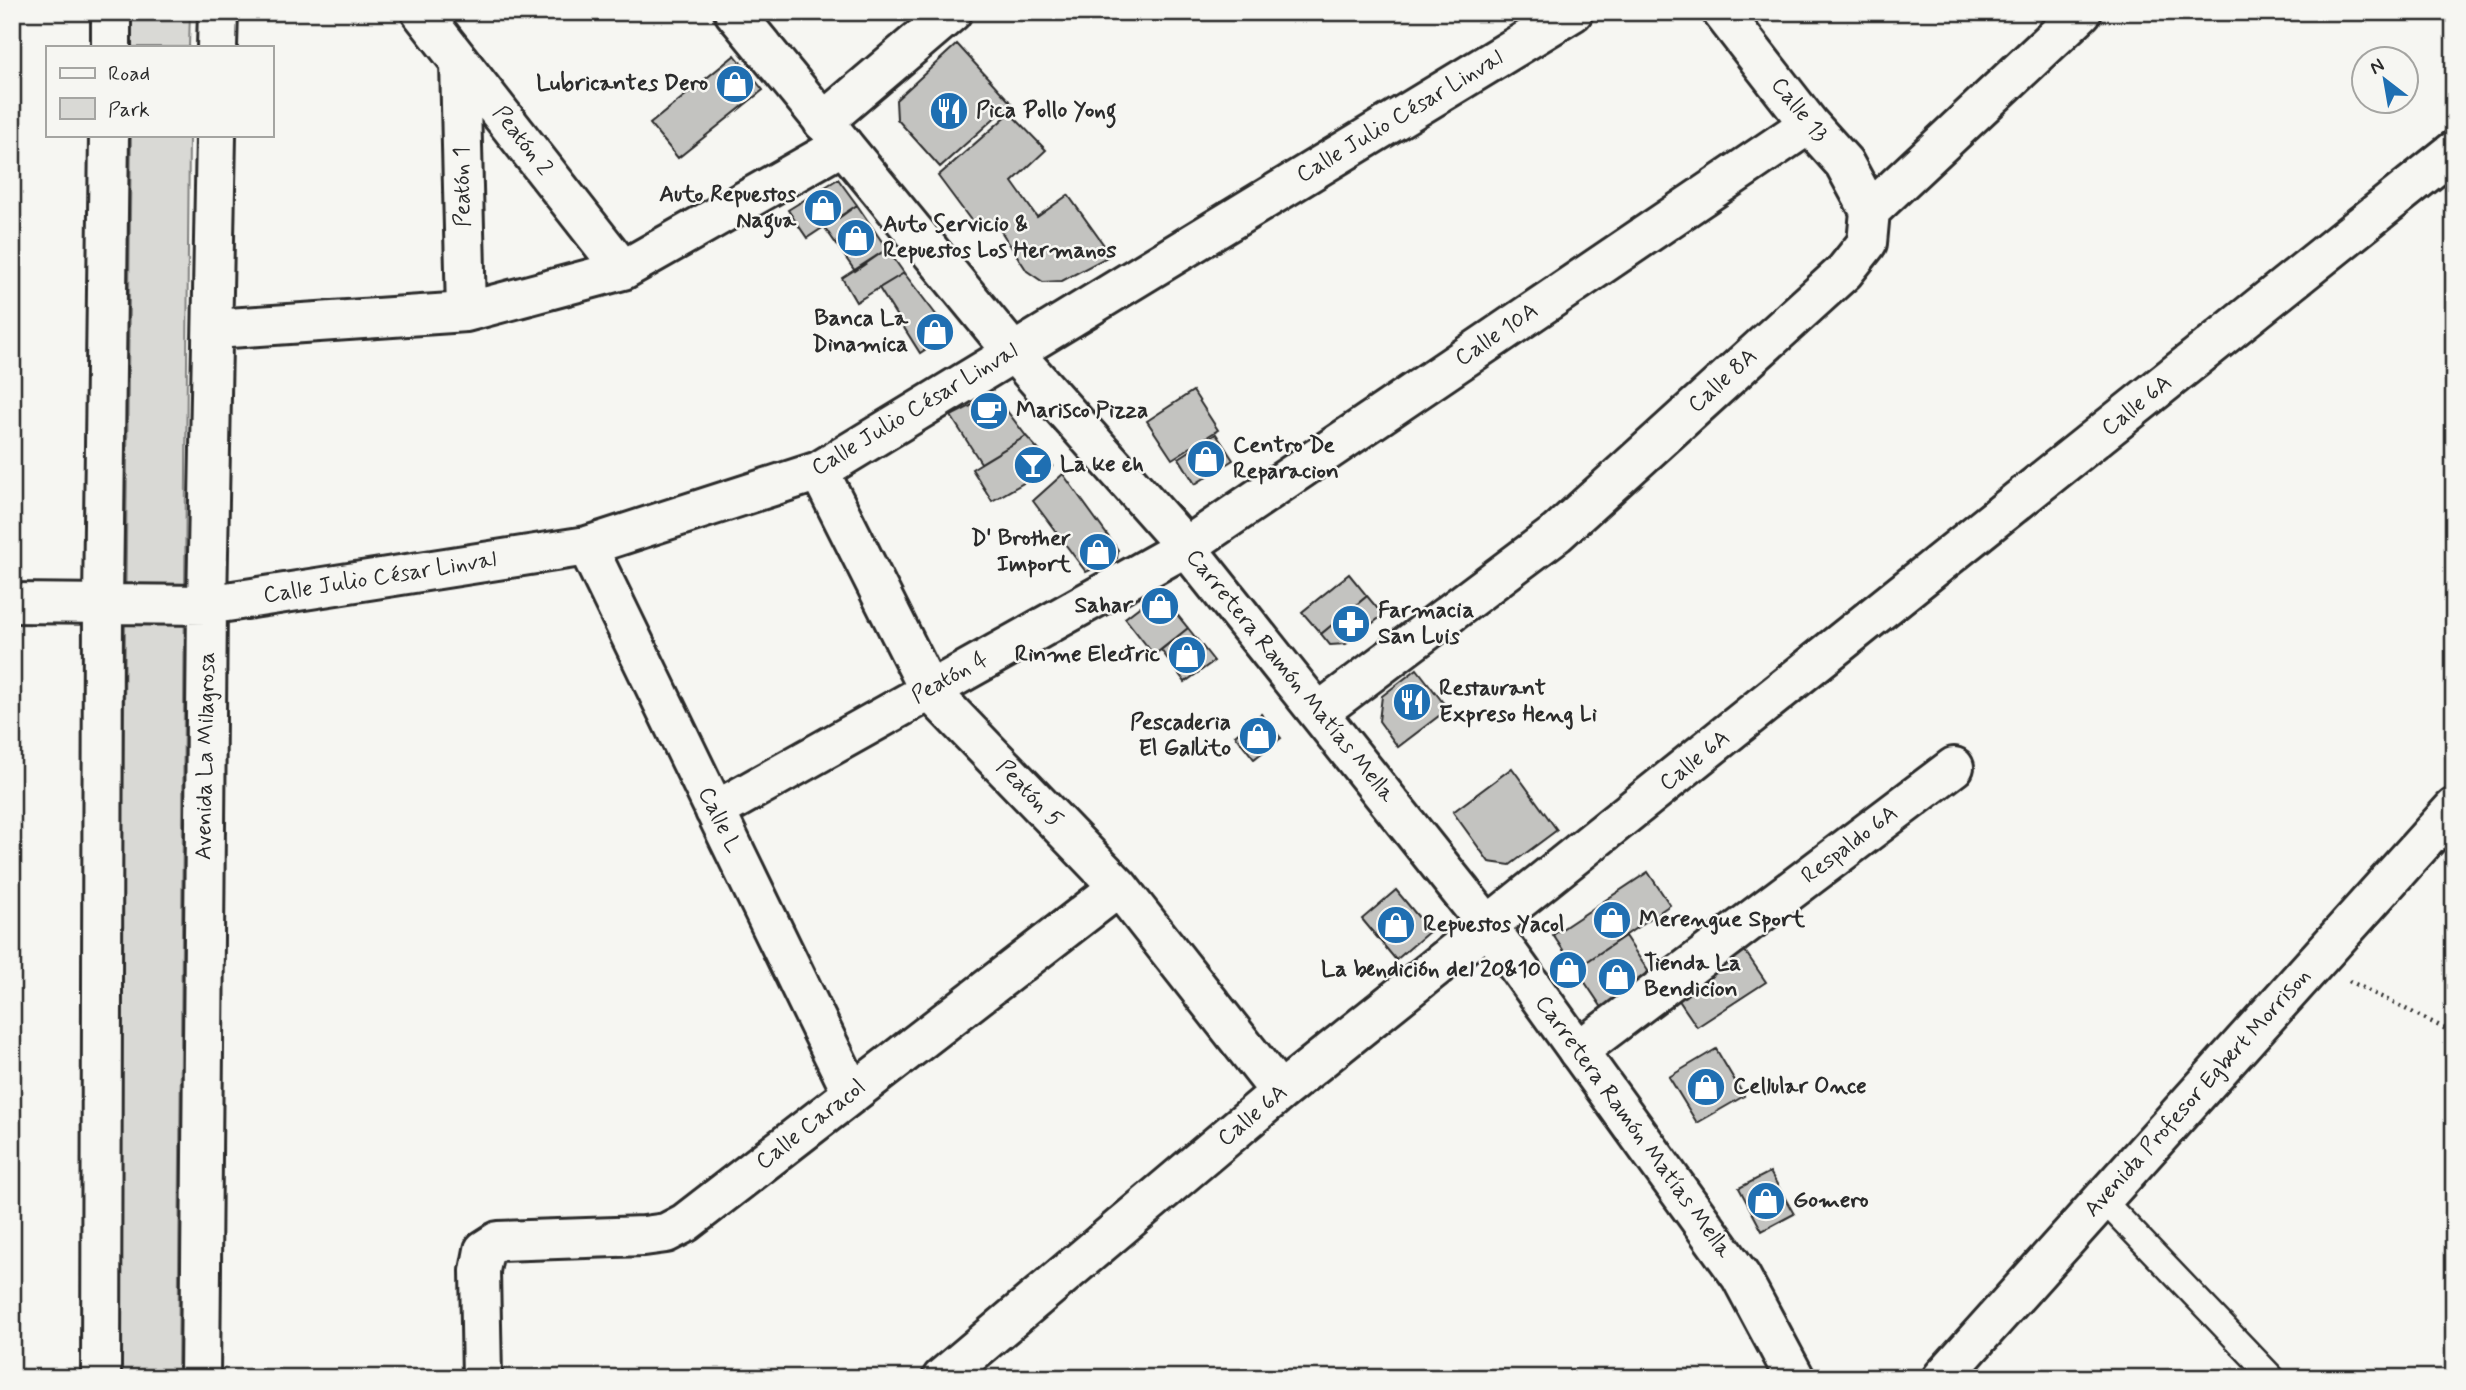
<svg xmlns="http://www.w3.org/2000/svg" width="2466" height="1390" viewBox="0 0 2466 1390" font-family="Mynerve,sans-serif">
<rect width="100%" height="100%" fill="#f6f6f2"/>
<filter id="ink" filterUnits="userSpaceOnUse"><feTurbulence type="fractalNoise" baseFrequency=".0143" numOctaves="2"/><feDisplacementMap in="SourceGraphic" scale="14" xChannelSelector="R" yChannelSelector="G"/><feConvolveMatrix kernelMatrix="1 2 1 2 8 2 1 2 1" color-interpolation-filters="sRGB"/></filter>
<g filter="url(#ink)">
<!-- green -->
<path fill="#d9d9d5" stroke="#828280" stroke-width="2" d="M132,12H190L189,47H132Z
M131,135H189L178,1378H116Z"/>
<!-- building -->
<path fill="#c3c3c0" stroke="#2b2b2b" stroke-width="2" d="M957,44L1011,103L940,167L897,119L896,100Z
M735,55L763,90L678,158L650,124Z
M1010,113L1046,150L1012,182L1037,217L1068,195L1111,255L1062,281L1043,282L1027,271L995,222L982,224L970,219L938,176Z
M838,179L857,205L807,238L788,210Z
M857,205L887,249L855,271L825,228Z
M887,249L904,273L856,302L842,278Z
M904,273L944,325L943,338L920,353L879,288Z
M1193,391L1218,430L1172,459L1147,421Z
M994,394L1026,436L981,463L951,416Z
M1216,434L1233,460L1195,484L1179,458Z
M1026,436L1053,466L992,501L972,469Z
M1063,474L1118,550L1117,558L1086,572L1033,501Z
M1349,574L1367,596L1321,634L1302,612Z
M1159,592L1188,628L1154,655L1125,618Z
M1367,596L1383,615L1346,644L1330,645L1321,634Z
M1188,628L1214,661L1185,682L1161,650Z
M1417,669L1448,709L1398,747L1379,721L1382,696Z
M1261,714L1281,738L1254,759L1235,735Z
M1512,768L1557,830L1510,865L1489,862L1453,812Z
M1648,872L1670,905L1576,969L1553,935Z
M1396,890L1430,931L1396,960L1362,919Z
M1625,936L1658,986L1609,1018L1576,969Z
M1745,951L1766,982L1697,1027L1676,996Z
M1716,1049L1744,1096L1697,1123L1669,1077Z
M1770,1172L1794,1214L1762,1231L1739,1188Z"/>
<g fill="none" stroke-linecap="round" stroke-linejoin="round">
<!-- lane casing -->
<g stroke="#2b2b2b" stroke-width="28">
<path id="lane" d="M2102,1199L2273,1378"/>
</g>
<!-- street casing -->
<g stroke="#2b2b2b" stroke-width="44">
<path id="street" d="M421,12L623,270
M1722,12L1809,124L1844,163L1870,211
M111,47V12
M217,47L218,12
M460,62L466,312
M823,122L952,12
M214,329L466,312L623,270L843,145
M819,471L929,690L1119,887L1280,1092
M587,546L852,1093
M12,603L207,605L587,546L819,471L1573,12
M1319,712L1557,533L1844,272L1867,243L1870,211L2082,12
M715,811L1186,547L1809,124
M1578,1051L1954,767
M101,1378L103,602L109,135
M200,1378L207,605L216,135
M482,1378L480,1271L484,1250L498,1241L644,1236L666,1233L685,1223L1119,887
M942,1378L1280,1092L2454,151"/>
</g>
<!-- secondary casing -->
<g stroke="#2b2b2b" stroke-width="44">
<path id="secondary" d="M734,12L1013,352L1186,547L1489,927L1741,1277L1795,1378
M1942,1378L2454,808"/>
</g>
<!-- path -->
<path stroke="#2b2b2b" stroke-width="4.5" stroke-dasharray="2 5" stroke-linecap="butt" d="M2349,981L2454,1033"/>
<!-- lane -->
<use href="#lane" stroke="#f6f6f2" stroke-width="23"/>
<!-- street -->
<use href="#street" stroke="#f6f6f2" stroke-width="38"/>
<!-- secondary -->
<use href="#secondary" stroke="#f6f6f2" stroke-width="38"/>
</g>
</g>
<!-- icons -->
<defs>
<g id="shop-disc" transform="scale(2.0125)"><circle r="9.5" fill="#1f6fb2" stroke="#f6f6f2"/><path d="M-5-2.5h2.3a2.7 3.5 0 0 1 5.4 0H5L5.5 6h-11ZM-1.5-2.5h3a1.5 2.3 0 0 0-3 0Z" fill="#fff"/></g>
<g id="restaurant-disc" transform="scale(2.0125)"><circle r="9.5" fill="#1f6fb2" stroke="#f6f6f2"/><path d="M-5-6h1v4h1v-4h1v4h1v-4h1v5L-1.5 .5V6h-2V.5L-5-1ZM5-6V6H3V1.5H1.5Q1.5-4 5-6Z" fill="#fff"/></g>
<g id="cafe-disc" transform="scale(2.0125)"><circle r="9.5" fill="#1f6fb2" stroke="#f6f6f2"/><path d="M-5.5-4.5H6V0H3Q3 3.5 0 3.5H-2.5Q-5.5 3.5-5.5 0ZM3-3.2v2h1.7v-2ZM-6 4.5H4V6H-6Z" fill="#fff"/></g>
<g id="bar-disc" transform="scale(2.0125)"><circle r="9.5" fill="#1f6fb2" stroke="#f6f6f2"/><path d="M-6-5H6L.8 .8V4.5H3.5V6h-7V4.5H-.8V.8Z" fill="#fff"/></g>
<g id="pharmacy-disc" transform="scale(2.0125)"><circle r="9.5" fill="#1f6fb2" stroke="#f6f6f2"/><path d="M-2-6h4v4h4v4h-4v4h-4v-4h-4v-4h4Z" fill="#fff"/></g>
</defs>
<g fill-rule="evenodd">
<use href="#shop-disc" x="735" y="84"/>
<use href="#restaurant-disc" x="949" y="111"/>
<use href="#shop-disc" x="823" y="208"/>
<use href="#shop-disc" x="856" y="238"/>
<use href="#shop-disc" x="935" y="332"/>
<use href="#cafe-disc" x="989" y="411"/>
<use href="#shop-disc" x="1206" y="459"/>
<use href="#bar-disc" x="1033" y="465"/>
<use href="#shop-disc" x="1098" y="552"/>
<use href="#shop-disc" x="1160" y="606"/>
<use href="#pharmacy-disc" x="1351" y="624"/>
<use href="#shop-disc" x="1187" y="655"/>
<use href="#restaurant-disc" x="1412" y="702"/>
<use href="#shop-disc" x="1258" y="736"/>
<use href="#shop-disc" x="1612" y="920"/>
<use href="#shop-disc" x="1396" y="925"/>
<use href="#shop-disc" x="1568" y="970"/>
<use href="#shop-disc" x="1617" y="977"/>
<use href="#shop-disc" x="1706" y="1087"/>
<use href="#shop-disc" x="1766" y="1201"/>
</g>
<g text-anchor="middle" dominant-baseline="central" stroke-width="5" stroke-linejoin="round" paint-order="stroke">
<!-- poi labels -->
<g font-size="23" font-weight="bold" fill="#2b2b2b" stroke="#f6f6f2" text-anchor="start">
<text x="708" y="84" text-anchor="end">Lubricantes Dero</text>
<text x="976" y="111">Pica Pollo Yong</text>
<text x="796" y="195" text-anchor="end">Auto Repuestos<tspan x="796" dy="26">Nagua</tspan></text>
<text x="883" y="225">Auto Servicio &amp;<tspan x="883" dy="26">Repuestos Los Hermanos</tspan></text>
<text x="908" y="319" text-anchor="end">Banca La<tspan x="908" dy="26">Dinamica</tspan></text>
<text x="1016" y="411">Marisco Pizza</text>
<text x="1233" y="446">Centro De<tspan x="1233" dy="26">Reparacion</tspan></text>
<text x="1060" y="465">La ke eh</text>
<text x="1071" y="539" text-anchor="end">D' Brother<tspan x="1071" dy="26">Import</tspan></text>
<text x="1133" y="606" text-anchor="end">Sahar</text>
<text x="1378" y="611">Farmacia<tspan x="1378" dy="26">San Luis</tspan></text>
<text x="1160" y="655" text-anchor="end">Rinme Electric</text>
<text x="1439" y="689">Restaurant<tspan x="1439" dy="26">Expreso Heng Li</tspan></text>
<text x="1231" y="723" text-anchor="end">Pescaderia<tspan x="1231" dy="26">El Gallito</tspan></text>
<text x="1639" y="920">Merengue Sport</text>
<text x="1423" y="925">Repuestos Yacol</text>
<text x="1644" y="964">Tienda La<tspan x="1644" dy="26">Bendicion</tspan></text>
<text x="1541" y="970" text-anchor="end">La bendición del 20&amp;10</text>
<text x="1733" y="1087">Cellular Once</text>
<text x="1793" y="1201">Gomero</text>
</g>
<!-- street labels -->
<g font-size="23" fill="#2b2b2b" stroke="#f6f6f2">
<text transform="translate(1799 110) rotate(51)">Calle 13</text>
<text transform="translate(1400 117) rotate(-31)">Calle Julio César Linval</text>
<text transform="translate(522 141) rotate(52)">Peatón 2</text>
<text transform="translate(463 187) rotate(-91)">Peatón 1</text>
<text transform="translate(1497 335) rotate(-34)">Calle 10A</text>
<text transform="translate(1723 381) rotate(-42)">Calle 8A</text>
<text transform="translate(2137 406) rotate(-39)">Calle 6A</text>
<text transform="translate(915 410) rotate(-31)">Calle Julio César Linval</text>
<text transform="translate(380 578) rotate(-9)">Calle Julio César Linval</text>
<text transform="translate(1290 676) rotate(51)">Carretera Ramón Matías Mella</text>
<text transform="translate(950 678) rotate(-29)">Peatón 4</text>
<text transform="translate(206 756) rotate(-89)">Avenida La Milagrosa</text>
<text transform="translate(1695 761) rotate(-39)">Calle 6A</text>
<text transform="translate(1029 794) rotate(46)">Peatón 5</text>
<text transform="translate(719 820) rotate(64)">Calle L</text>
<text transform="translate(1850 845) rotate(-37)">Respaldo 6A</text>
<text transform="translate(2198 1093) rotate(-48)">Avenida Profesor Egbert Morrison</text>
<text transform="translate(1253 1116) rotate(-40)">Calle 6A</text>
<text transform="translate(811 1125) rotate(-38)">Calle Caracol</text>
<text transform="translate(1633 1127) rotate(54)">Carretera Ramón Matías Mella</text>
</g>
</g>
<!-- margin -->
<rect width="2466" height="1390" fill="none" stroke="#f6f6f2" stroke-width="42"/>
<rect x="21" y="21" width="2424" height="1348" fill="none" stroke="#2b2b2b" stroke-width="2.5" filter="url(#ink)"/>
<!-- legend -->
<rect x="46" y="46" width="228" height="91" fill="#f6f6f2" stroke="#a5a5a2" stroke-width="2"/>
<rect x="60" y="68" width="35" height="10" fill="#f6f6f2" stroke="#a5a5a2" stroke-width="2"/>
<text x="108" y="80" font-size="21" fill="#2b2b2b">Road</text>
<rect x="60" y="98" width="35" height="21" fill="#d9d9d5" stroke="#a5a5a2" stroke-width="2"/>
<text x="108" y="116" font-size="21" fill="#2b2b2b">Park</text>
<!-- north arrow -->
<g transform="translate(2385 80) rotate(329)"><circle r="33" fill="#f6f6f2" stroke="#a5a5a2" stroke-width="2"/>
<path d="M0-5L12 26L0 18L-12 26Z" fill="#1f6fb2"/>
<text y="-10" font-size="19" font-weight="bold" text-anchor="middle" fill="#2b2b2b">N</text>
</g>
</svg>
